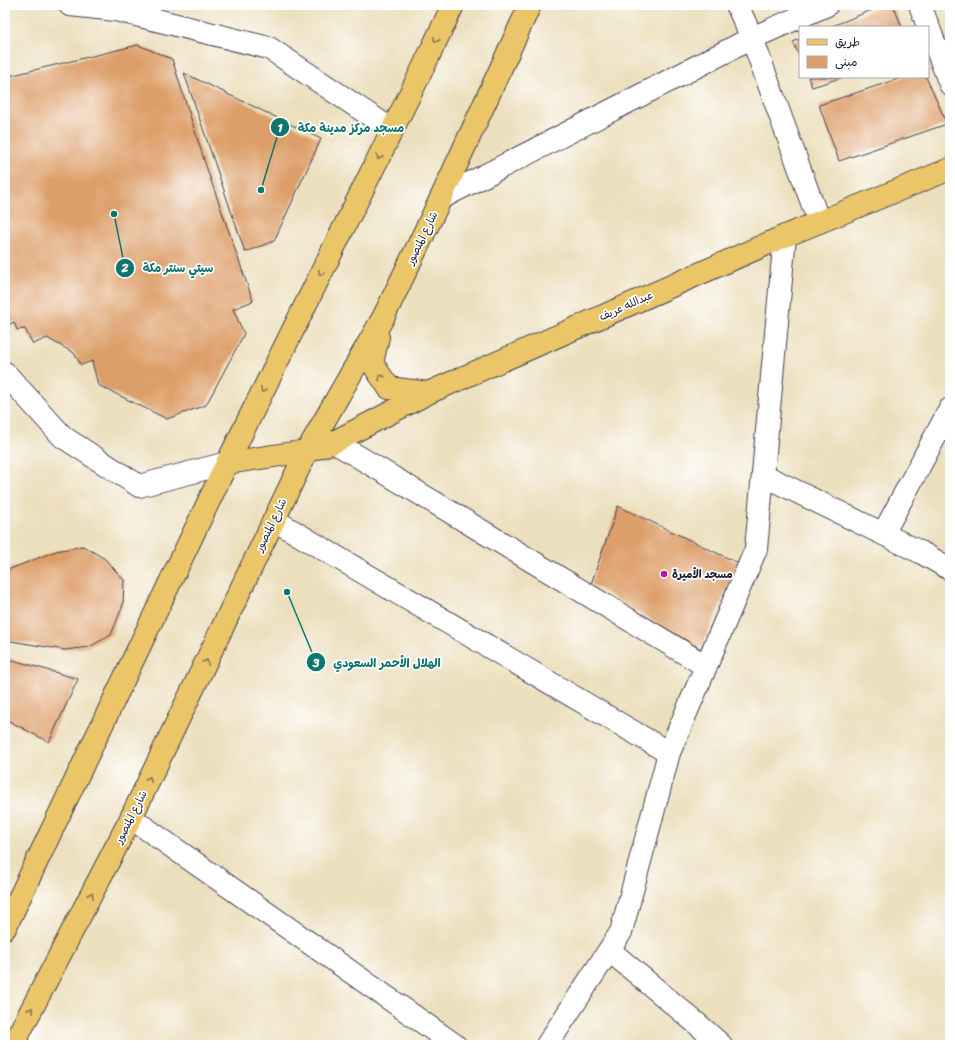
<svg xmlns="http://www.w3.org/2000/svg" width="955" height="1050" viewBox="0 0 955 1050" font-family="Sriracha,'Playpen Sans Arabic',sans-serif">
<rect width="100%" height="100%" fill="#fff"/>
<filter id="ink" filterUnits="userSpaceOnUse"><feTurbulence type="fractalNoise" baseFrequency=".025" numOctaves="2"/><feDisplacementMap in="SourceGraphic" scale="8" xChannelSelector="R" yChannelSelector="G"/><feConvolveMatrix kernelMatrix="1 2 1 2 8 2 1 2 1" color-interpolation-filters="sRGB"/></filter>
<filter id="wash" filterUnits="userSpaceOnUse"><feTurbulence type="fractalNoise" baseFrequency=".012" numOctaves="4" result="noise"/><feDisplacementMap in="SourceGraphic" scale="16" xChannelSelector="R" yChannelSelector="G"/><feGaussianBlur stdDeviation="0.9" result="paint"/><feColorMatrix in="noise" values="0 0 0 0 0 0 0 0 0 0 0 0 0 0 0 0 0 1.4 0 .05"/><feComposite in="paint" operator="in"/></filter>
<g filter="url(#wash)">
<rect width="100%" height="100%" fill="#ecdfbd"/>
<g id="blocks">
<!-- building -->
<path fill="#dd9f69" d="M884,5H893L902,27H830Z
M800,39V58L793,42Z
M138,45L172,59L207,169L253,301L233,309L244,334L206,405L167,419L98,385L92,361L81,365L74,353L47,338L33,344L25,329L17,330L14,322L5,327V124L8,117L5,108V77Z
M184,73L321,139L274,241L245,252Z
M808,77H843L812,87Z
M904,77H926L947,124L839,161L819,105Z
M618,506L738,563L701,649L591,584Z
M83,546L105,559L124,580L123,605L111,635L89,647L65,650L5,640V571L56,551Z
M6,658L78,679L49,742L5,719V660Z"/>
</g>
</g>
<g filter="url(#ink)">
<use href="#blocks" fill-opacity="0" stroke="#403e4e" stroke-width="1"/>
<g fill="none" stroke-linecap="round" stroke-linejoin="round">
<!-- minor casing -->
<g stroke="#403e4e" stroke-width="24">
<path id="minor" d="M70,5L116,10L269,48L392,130
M737,5L752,38L819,222
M920,5L950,84
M441,198L752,38L827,5
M5,373L63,437L139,486L227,463
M334,442L706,666
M763,475L922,553L950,569
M274,520L669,753
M883,534L950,409
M131,818L455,1045
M609,950L702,1028L721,1045
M547,1045L621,932L669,753L756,549L785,236"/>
</g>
<!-- major casing -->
<g stroke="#403e4e" stroke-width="24">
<path id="major" d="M378,337L372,363L389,388L428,393
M227,463L307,451L334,442L428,393L785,236L950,169
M5,928L227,463L420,74L453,5
M13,1045L131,818L307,451L384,316L441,198L530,5"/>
</g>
<!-- minor -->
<use href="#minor" stroke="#fff" stroke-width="22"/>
<!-- major -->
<use href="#major" stroke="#ebc669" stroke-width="22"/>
</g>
<!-- one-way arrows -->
<defs><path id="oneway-chevron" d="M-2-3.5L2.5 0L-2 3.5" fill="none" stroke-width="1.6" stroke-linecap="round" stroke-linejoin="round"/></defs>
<g stroke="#867452">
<use href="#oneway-chevron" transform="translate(436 40) rotate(116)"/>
<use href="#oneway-chevron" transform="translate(379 157) rotate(116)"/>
<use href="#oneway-chevron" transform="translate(321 273) rotate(116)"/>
<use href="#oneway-chevron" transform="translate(381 377) rotate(-125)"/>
<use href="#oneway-chevron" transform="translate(263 390) rotate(116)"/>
<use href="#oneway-chevron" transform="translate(206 662) rotate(-64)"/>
<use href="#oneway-chevron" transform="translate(149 779) rotate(-64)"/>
<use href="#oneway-chevron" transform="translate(91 895) rotate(-63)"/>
<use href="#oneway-chevron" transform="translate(31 1010) rotate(-63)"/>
</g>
</g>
<!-- markers -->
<circle fill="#b5179e" stroke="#fff" stroke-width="1.5" cx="664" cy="574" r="4"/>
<g text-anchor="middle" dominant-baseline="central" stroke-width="3.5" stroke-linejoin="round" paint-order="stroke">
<!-- street labels -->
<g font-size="11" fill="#22223b" stroke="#fff">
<text transform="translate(422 238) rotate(-64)">شارع المنصور</text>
<text transform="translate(626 306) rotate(-24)">عبدالله عريف</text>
<text transform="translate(271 525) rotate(-64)">شارع المنصور</text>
<text transform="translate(131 817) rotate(-63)">شارع المنصور</text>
</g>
<!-- poi labels -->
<g font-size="11" font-weight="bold" fill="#22223b" stroke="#fff" text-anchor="start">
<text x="672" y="574">مسجد الأميرة</text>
</g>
</g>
<!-- callouts -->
<path fill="none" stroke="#0f766e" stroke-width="1.5" d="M261 190L280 127M114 214L125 268M287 592L316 662"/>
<g fill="#0f766e" stroke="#fff" stroke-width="1.5">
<circle cx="261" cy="190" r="4"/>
<circle cx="114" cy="214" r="4"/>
<circle cx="287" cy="592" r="4"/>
<circle cx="280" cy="127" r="10"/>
<circle cx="125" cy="268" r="10"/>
<circle cx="316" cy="662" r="10"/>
</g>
<g font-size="12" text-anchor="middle" font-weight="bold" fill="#fff">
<text x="280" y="132">1</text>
<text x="125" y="272">2</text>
<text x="316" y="667">3</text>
</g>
<g font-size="12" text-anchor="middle" font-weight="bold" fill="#0f766e" stroke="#fff" stroke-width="3.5" stroke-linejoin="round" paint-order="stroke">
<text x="351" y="132">مسجد مركز مدينة مكة</text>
<text x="178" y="272">سيتي سنتر مكة</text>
<text x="387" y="667">الهلال الأحمر السعودي</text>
</g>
<!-- margin -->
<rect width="955" height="1050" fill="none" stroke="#fff" stroke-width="20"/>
<!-- legend -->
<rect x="799" y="26" width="130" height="52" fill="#ffffff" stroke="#a7a7b1"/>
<rect x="807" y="39" width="20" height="6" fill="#ebc669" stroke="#a7a7b1"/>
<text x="835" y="46" font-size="12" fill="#22223b">طريق</text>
<rect x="807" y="56" width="20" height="12" fill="#dd9f69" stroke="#a7a7b1"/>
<text x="835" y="66" font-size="12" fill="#22223b">مبنى</text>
</svg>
